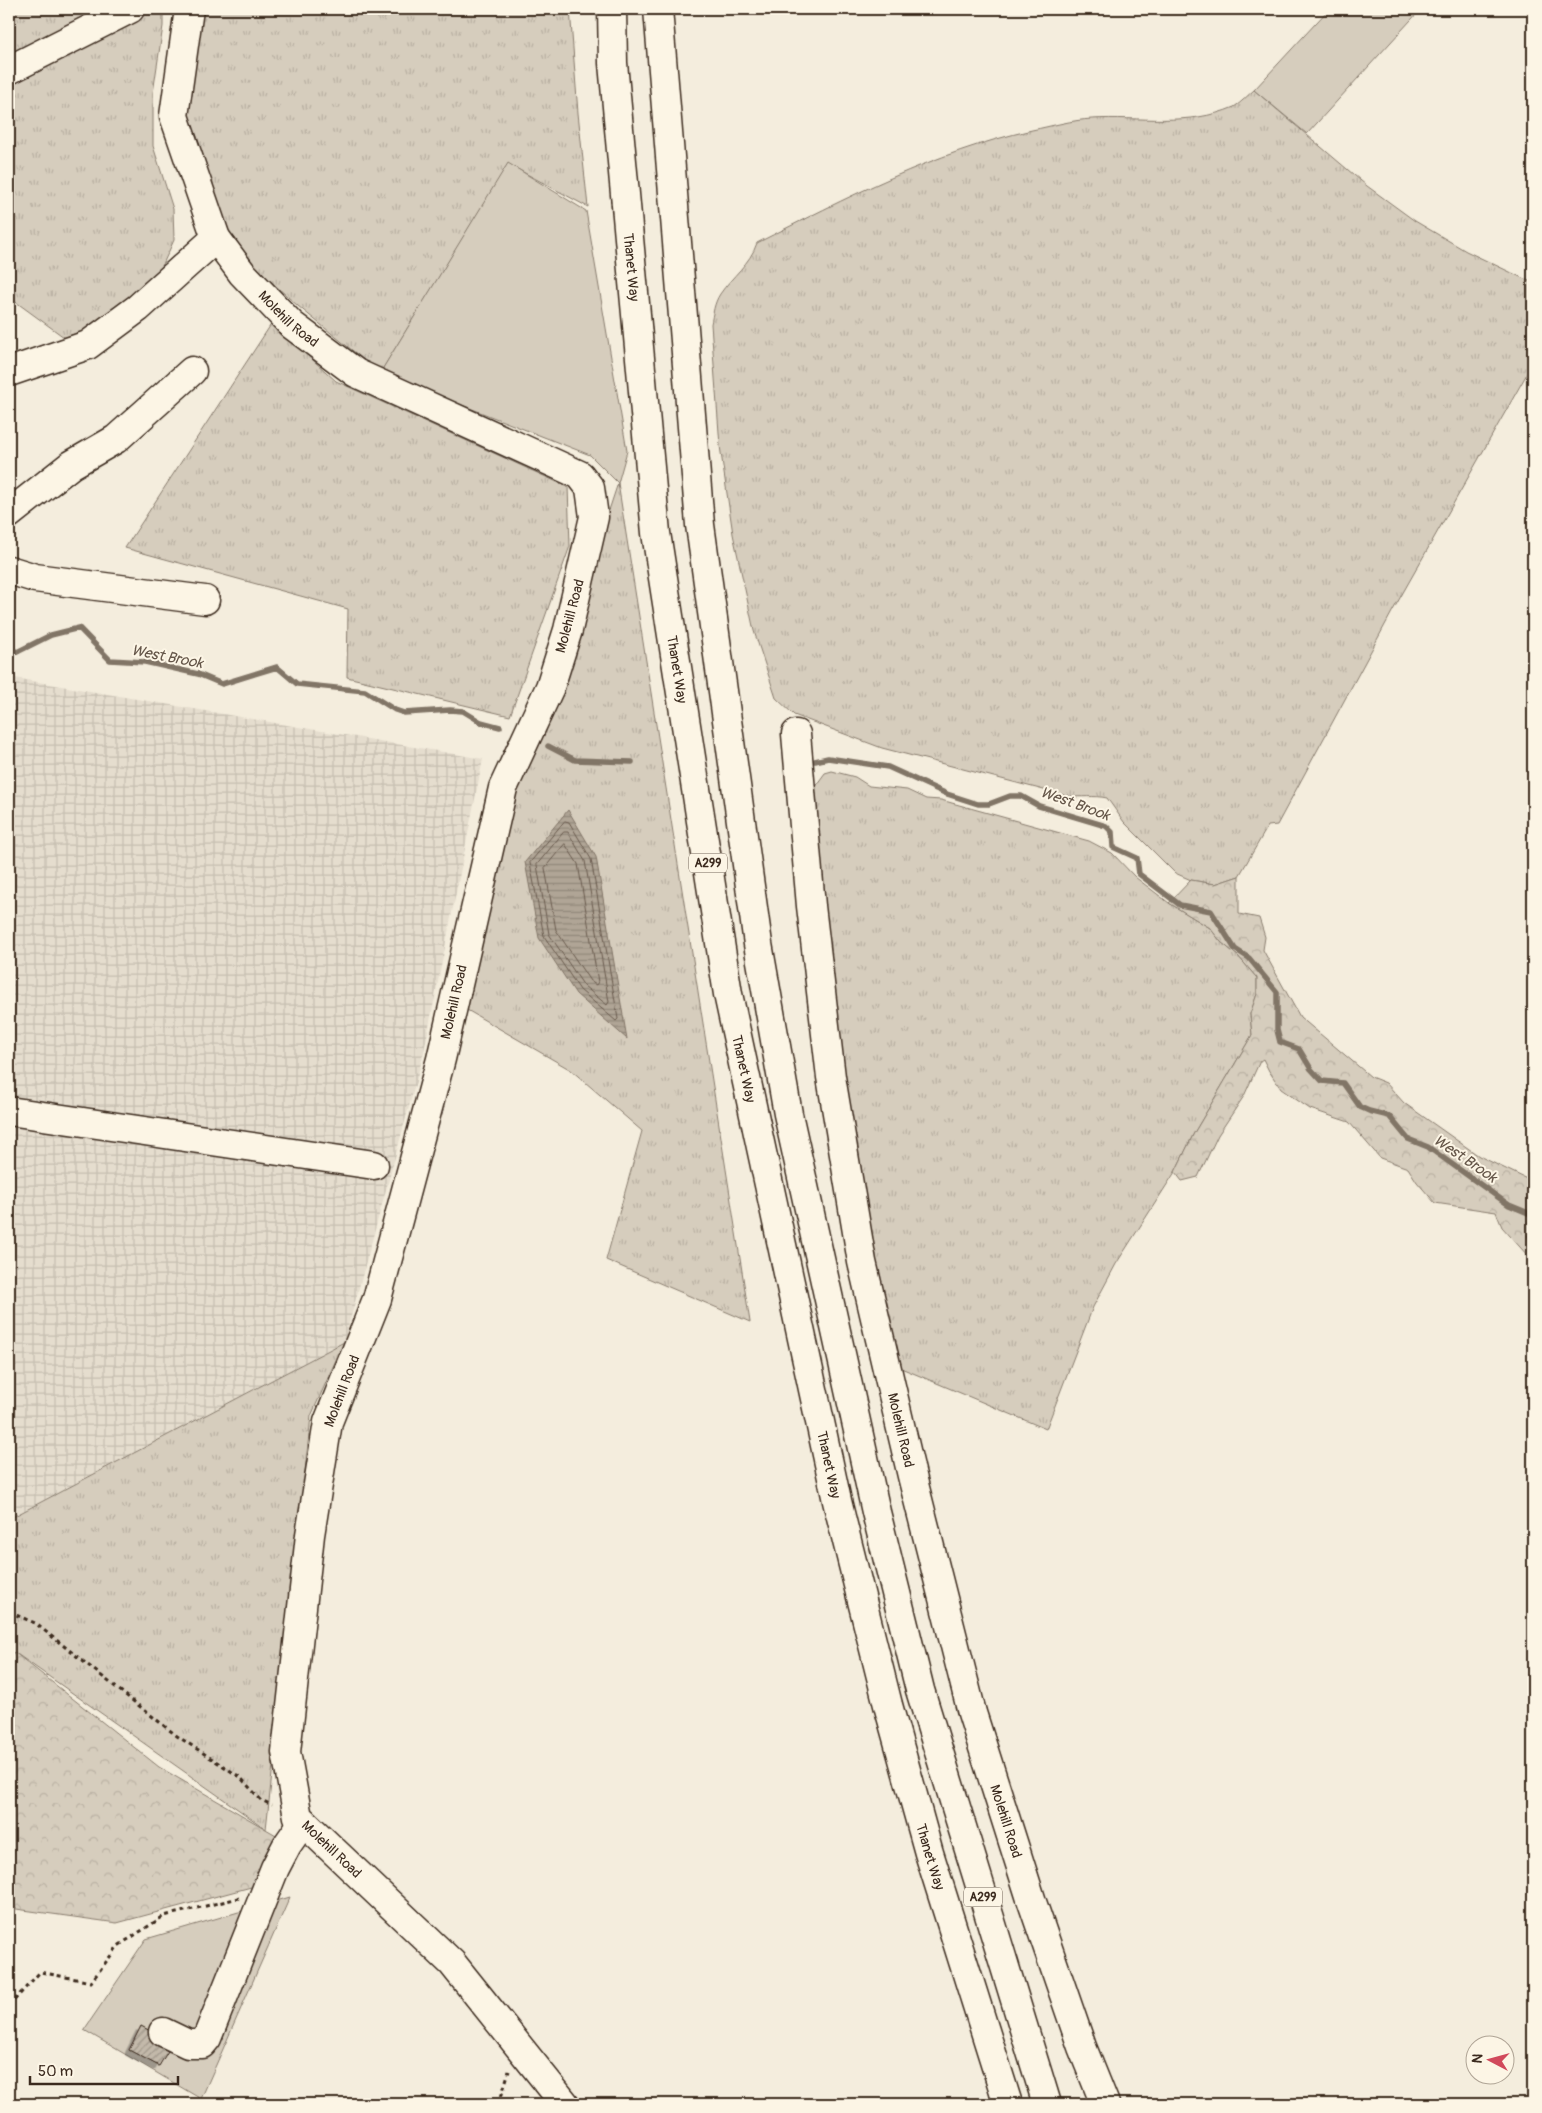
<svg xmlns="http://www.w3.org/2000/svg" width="1542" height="2113" viewBox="0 0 1542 2113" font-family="Pangolin,sans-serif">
<defs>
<pattern id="industrial-grid" width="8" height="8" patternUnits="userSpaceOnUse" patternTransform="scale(1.25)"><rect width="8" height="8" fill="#e5ddce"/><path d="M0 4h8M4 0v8" fill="none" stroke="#c5beb0"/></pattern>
<pattern id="grass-tufts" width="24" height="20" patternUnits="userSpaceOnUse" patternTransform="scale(1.25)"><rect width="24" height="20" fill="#d6cdbd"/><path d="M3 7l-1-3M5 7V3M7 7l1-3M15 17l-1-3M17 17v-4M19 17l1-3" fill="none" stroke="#b9b0a2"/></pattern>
<pattern id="forest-crowns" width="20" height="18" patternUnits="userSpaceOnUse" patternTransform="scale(1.25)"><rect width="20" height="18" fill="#d6cdbd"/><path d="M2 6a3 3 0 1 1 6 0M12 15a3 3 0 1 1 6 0" fill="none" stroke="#b9b0a2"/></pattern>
<pattern id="water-rules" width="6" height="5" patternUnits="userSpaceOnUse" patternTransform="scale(1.25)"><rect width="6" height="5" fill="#b0a596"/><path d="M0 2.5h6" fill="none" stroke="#90877a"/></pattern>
<pattern id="building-hatch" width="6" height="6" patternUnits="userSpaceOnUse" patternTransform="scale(1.25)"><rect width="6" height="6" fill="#c3b9aa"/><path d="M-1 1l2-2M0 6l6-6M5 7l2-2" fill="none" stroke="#a0978a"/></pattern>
<filter id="shadow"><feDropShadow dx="-4.5" dy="4.5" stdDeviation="0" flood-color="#0004"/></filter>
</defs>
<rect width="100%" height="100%" fill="#f4eddd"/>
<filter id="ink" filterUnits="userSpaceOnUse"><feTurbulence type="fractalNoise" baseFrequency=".02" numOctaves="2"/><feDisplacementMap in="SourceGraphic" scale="10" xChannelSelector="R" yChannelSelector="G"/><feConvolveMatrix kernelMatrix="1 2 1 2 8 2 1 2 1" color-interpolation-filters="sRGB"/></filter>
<g filter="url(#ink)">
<!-- industrial -->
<path fill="url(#industrial-grid)" d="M9,677L483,759L423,1056L344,1342L9,1519Z"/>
<!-- grass -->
<path fill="url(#grass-tufts)" stroke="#887c6e" d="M9,9H163V26L153,93V146L173,209L174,240L158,275L134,310L68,340L9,297Z
M199,9H570L578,113L588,207L508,164L380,373L298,306L246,259L222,226L187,131L184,89Z
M1254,90L1367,186L1415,221L1466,251L1533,283V363L1392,612L1277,825L1268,826L1239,876L1215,884L1191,880L1175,873L1124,822L1107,798C1094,795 1081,798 1067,796L882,748L794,715L776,698L754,631L733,534L720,446L711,324C713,314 714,303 720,294C732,276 750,264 757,243C846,198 934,152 1032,130C1052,126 1072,120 1092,119C1139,116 1188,127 1234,107C1241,103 1248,95 1254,90Z
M272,323L336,381L568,487L570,546L510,716L347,677L348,609L125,548Z
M618,483L750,1322L606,1260L642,1131L571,1070L467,1010L511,808Z
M832,771L855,777L869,786L907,790L926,799L941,800L1089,841L1112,853L1135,877L1169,903L1210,928L1221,942L1238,956L1257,978V994L1250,1014L1252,1035L1194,1133L1175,1172L1116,1264L1093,1307L1046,1429L901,1368C876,1265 854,1161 839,1056C825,967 820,877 814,788L825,773Z
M344,1342L311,1416L266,1829L14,1652L9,1659V1519Z"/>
<!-- forest -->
<path fill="url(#forest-crowns)" stroke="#887c6e" d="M1239,876V914L1259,918L1265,937L1263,950L1300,1017L1371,1077L1386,1083L1404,1103L1479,1156L1533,1182V1257L1528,1256L1502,1227L1496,1212L1435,1203L1417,1182L1408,1168L1380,1158L1349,1122L1310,1109L1281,1089L1269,1071L1263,1059L1260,1061L1244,1096L1218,1135L1198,1177L1182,1181L1175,1172L1194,1133L1252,1035L1250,1014L1257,994V978L1238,956L1221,942L1210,928L1169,903L1191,880L1215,884Z
M14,1652L159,1767L283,1839L266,1883L117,1923L9,1908V1659Z"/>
<!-- green -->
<path fill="#d6cdbd" stroke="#887c6e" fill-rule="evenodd" d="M1329,9H1421L1307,134L1254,90Z
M508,163L586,211L627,451L618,483L590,455L380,373Z
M290,1897L201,2099L84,2030L146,1939ZM141,2026L165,2039L161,2047L167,2051L159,2066L129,2050Z"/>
<!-- water -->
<path fill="url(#water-rules)" stroke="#817466" d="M568,810L596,857L627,1039L576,994L539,938L525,862Z"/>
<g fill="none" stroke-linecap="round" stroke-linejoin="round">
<!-- shore -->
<path stroke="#6a5b4e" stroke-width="1" d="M565,821L569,822L591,859L618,1019L616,1021L580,990L544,936L530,863Z
M564,832H568L585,861L609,1002L607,1005L584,986L549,934L537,865Z
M565,844L578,864L598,982L596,985L590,981L556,930L545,868Z"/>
<!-- stream -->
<path stroke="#817466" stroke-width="5.5" d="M9,648L17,652L51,635L79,628L110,660L145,662L198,674L222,684L277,667L297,684L365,691L395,710L404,713L450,710L463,711L481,722L500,727
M548,746L575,760L632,762
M815,761L828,758L888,767L947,794L978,804H989L1010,796H1021L1039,806L1106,826L1112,832L1113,847L1137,858L1139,874L1180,905L1211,911L1235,949L1249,958L1277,992V1030L1280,1042L1299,1049L1311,1069L1322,1081L1343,1083L1360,1107L1369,1111L1389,1116L1408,1139L1428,1147L1509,1205L1533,1215
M1533,1233L1530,1236L1533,1245"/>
</g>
<!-- building -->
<path fill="url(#building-hatch)" stroke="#3b2a1e" filter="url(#shadow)" d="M141,2026L165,2039L161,2047L168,2051L159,2066L129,2050Z"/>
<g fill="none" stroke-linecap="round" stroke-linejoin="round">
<!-- minor casing -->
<g stroke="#3b2a1e" stroke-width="31">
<g id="minor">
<path id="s1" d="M189,9L174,116L216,238L242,273L292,325L356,373L580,475L590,488L594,517L568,630L550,687L503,788L441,1059L377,1299L328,1422L310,1535L286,1752L298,1817L452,1963L565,2104"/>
<path d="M9,70L130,9"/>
<path d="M9,372L88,345L138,308L216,238"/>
<path d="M9,514L71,465L116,439L192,371"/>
<path d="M9,570L35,578L205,600"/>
<path id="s2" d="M796,734L811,906L831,1077L862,1262L912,1476L972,1713L1032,1902L1082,2047L1105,2104"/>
<path d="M9,1111L374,1165"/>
<path d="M163,2032L188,2044H202L207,2038L275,1868L287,1845L303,1822"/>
</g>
</g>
<!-- highway casing -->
<g stroke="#3b2a1e" stroke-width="31">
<g id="highway">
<path id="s3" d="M612,9L613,63L656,533L728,994L837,1501L888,1705L929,1853L1008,2104"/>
<path d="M658,9L700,525L758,944L788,1114L876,1512L920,1690L1047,2104"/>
</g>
</g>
<!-- path -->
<path stroke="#3b2a1e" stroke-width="3" stroke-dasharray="4 4" stroke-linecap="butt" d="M9,1612L35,1623L177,1736L240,1777L261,1800L272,1805
M9,2006L40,1972L91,1982L118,1946L164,1916L239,1898
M499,2104L509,2071"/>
<!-- minor -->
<use href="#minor" stroke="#fcf5e5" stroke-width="28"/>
<!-- highway -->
<use href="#highway" stroke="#fcf5e5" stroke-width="28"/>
</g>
</g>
<g text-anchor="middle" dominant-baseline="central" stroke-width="4" stroke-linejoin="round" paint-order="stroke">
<!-- shield labels -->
<g fill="#fcf5e5" stroke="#75675a" stroke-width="1">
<rect x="689" y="853.5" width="38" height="19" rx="4"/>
<rect x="964" y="1887.5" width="38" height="19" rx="4"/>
</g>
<g font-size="12" font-weight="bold" fill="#3b2a1e">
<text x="708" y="863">A299</text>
<text x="983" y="1897">A299</text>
</g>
<!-- street labels -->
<g font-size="14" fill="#3b2a1e" stroke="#fcf5e5">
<text stroke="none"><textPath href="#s3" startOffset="259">Thanet Way</textPath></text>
<text stroke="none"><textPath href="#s1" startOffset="346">Molehill Road</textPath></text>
<text transform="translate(570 616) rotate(-75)">Molehill Road</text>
<text stroke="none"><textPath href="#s3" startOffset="664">Thanet Way</textPath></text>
<text transform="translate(454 1002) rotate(-77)">Molehill Road</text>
<text stroke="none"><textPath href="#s3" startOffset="1069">Thanet Way</textPath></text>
<text transform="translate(342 1391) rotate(-69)">Molehill Road</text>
<text stroke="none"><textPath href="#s2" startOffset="705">Molehill Road</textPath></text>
<text stroke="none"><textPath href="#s3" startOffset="1474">Thanet Way</textPath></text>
<text stroke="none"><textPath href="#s2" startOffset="1110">Molehill Road</textPath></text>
<text stroke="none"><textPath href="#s1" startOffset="2116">Molehill Road</textPath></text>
<text stroke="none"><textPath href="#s3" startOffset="1879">Thanet Way</textPath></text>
</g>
<!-- water labels -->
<g font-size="15" font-style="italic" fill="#645548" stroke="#fcf5e5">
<text transform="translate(167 657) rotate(11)">West Brook</text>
<text transform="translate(1075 804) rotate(20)">West Brook</text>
<text transform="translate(1465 1159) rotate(34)">West Brook</text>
</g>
</g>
<!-- margin -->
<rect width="1542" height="2113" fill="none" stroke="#fcf5e5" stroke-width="30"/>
<rect x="15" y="15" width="1512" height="2083" fill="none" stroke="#3b2a1e" stroke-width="2" filter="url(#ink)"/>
<!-- north arrow -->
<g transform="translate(1490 2060) rotate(276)"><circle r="24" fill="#fcf5e5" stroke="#afa495"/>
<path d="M0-4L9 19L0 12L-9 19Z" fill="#d1495b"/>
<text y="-8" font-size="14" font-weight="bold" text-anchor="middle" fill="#3b2a1e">N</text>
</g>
<!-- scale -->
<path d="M30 2076v8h148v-8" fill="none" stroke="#3b2a1e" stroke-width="2.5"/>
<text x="38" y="2076" font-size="15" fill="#3b2a1e" stroke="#fcf5e5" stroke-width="4" paint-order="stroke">50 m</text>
</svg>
